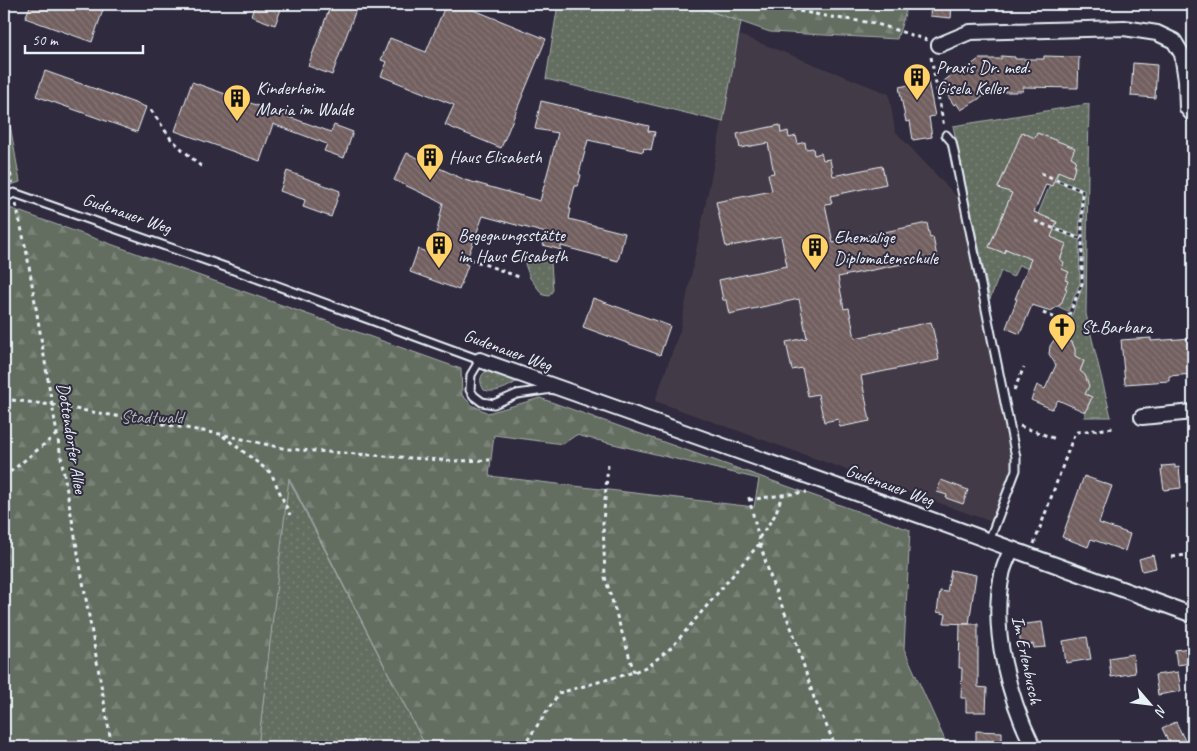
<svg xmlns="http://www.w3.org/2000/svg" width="1197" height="751" viewBox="0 0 1197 751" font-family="Caveat,sans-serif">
<defs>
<pattern id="grass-dots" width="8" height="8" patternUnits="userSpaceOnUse" patternTransform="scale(1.25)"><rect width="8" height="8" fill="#646d60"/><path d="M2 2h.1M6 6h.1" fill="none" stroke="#7a8278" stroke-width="1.8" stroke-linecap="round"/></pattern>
<pattern id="forest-firs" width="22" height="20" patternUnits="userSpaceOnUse" patternTransform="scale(1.25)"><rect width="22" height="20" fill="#646d60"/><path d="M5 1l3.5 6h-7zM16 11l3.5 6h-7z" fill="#7a8278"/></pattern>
<pattern id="building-back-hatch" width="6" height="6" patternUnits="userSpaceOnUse" patternTransform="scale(1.25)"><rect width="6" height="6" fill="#725e5e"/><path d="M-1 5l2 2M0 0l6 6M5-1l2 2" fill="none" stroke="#867676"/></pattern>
</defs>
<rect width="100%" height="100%" fill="#2f2a3d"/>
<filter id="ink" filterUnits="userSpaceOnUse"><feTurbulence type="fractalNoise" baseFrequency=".02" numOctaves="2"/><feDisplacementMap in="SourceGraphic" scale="10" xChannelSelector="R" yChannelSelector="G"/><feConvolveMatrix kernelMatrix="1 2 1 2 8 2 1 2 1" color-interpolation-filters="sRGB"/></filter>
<g filter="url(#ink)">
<!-- built -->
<path fill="#433a47" d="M740,35L889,94L895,131L959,199L1012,456V469L992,522L655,401L680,330Z"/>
<!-- grass -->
<path fill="url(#grass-dots)" stroke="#a6afac" d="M558,4H690L741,22L723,122L546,79Z
M1089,104L1086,314L1111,417H1084L1092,397L1085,394L1089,385L1084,382L1085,375L1080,372L1084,361L1074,356L1075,349L1069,340L1058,338L1059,336L1049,330L1053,319L1068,325L1084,283V190L1056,178L1059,171L1072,176L1076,166L1074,165L1076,160L1071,157L1074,148L1038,133L1035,139L1022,133L998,187L1012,193L989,247L1004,253L1006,249L1033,260L1029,269L1019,265L1013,277L1001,271L990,299L953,126Z
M1054,181L1081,192L1079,237L1055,227L1057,222L1038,214L1050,185Z
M1052,229L1079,240L1080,283L1068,311L1059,307L1067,289L1065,288L1068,281L1065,280L1068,272L1062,269L1061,258L1066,244L1049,237Z
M539,255L548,258L551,263L553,290L549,296L543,295L530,278L525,264L528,258Z
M488,370H494L518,379V381C507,387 497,394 484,390C479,382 479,375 488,370Z
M288,478L426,747H258Z"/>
<!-- forest -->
<path fill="url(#forest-firs)" stroke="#a6afac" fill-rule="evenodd" d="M690,4H908L897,39L770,32Z
M4,90L20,182L4,187Z
M4,206L461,369L462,395L472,405L488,413L540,398L910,530L904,649L948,747H426L289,478L258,747H4ZM494,435L563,444L576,435L759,479L754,507L489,476Z"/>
<!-- building -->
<path fill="url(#building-back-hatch)" stroke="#e8f1f8" d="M31,4H105L92,42L25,18Z
M255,4H283L275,25L251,16Z
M331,4H358L332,75L308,66Z
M446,4H459L546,39L501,148L445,125L454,105L381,76L387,62L381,60L390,38L426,52Z
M931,4H952L951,18L930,16Z
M1001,56L1015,57V59H1044V56L1079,57L1078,88L1023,87V91H1016V92H990L961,110L956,103L954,105L940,84L961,68L963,71L979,59H1001Z
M1133,63L1157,65L1155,98L1131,96Z
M45,71L146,107L137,132L36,96Z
M928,81L935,116L929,117L932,137L913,140L910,121L906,122L899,87Z
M192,82L331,132L334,125L353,132L344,158L324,151L327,144L273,124L260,161L175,131Z
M541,101L649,126L648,131L655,132L651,150L644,148L643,152L588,140L579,174L581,175L578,186H575L569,209H571L569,219L625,233L618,261L561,246V250L543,245L546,233L483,216L465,264L468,265L459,290L410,272L418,249L432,254L443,203L394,180L407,153L465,180L540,201L558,133L535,129Z
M780,125L781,133L788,131L789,138L796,136L798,144L805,142L806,149L813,148L814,155L821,153L823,160L830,159L833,176L882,166L886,184L830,196L832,203L825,204L833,243L927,223L930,238L933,237L937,257L838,277L844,309L849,308L855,338L931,322L934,334L939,360L861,376L870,421L840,427L838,419L824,422L818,394L808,396L802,368L792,370L786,342L807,338L799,299L729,314L726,300H723L719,280L787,266L781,236L726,247L716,202L772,191L768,174L774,173L768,143L740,148L737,134Z
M1022,132L1035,138L1037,133L1075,148L1071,157L1076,160L1074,165H1076L1072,177L1058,171L1052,186L1046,184L1034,212L1057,222L1051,237L1066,244L1060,260L1064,262L1062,269L1069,272L1065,280L1068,281L1065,288L1067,289L1061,304L1051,311L1032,305L1020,334L1006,328L1017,299H1015L1031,259L1006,249L1004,253L989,247L1012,193L998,188Z
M287,171L340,191L331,217L303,207L305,200L280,191Z
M593,298L670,326L660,355L583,327Z
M1062,338L1072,342L1075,349V356L1084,361L1080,371L1085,375L1089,386L1085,394L1092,397L1085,412L1058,400L1052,409L1031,400L1037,385L1045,389L1056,365L1049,354L1050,346L1054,340Z
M1151,338V341L1193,338V374L1169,376V381L1125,384L1121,340Z
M1175,465V468L1179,467L1181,488L1164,490L1161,470L1163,469L1162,466Z
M1084,476L1112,486L1099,523L1130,534L1125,551L1091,539L1088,547L1062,537Z
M941,480L968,490L963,504L946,498L947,495L937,492Z
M1153,555L1156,568L1142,571L1139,559Z
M951,570L976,575L969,624L944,623L946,614L937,612L940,591L947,592Z
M1042,622L1046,647L1034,648L1033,644L1021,646L1018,625Z
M960,624H978V687L987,688L986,712H966V698H961L962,668H959Z
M1087,637L1091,659L1066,663L1063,641Z
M1189,648L1191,663L1177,665L1175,650Z
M1133,654L1135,673L1111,677L1109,658Z
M1178,672L1181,691L1158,695L1155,675Z
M1176,722L1188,747H1171L1162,728Z
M976,731L1002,732V747H976Z"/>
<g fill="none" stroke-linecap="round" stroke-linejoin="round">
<!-- service casing -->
<g stroke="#e8f1f8" stroke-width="11">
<path id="service" d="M946,135L952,142L1016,457V470L989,541
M4,198L14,193L245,274L480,360L471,375L470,390L474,396L482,402L494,404L517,394L552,389"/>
</g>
<!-- minor casing -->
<g stroke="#e8f1f8" stroke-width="18">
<path id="minor" d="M939,45L970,32L1124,28L1157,33L1174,41L1182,54L1186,80L1187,108L1193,115
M480,360L924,517L1193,615
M1142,417L1193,412
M1011,550C1008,558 1003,567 1002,575C990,630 1009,697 1033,747"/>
</g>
<!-- path -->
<path stroke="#e8f1f8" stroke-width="3" stroke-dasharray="4 4" stroke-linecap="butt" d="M760,4L837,18L874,23L927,40
M931,57L944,127
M151,110L171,139L204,169
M4,134L12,183
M1041,173L1082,191V284L1066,322L1043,313
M16,204L27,254L57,434L112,747
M1035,221L1081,239
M462,256L519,277
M1014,390L1024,367
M4,399L52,405L220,434L287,449L454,461L490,460
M1020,426L1056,439
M223,436L271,473L290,515
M608,465L603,522L605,577L634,672
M4,477L57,434
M749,500L782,495
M759,538L775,515L782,495L807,492
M760,544L773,585L793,632L814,698L836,747
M1034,544L1074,435L1077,432L1114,428
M1172,557L1193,554
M523,747L559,693L634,672L648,666L672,647L760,543L748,494"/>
<!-- service -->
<use href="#service" stroke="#2f2a3d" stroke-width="7"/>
<!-- minor -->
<use href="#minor" stroke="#2f2a3d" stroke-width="14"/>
</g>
</g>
<!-- icons -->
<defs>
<g id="building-pin" transform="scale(1.4375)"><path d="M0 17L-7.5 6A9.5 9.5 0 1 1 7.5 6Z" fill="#ffd166" stroke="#2f2a3d"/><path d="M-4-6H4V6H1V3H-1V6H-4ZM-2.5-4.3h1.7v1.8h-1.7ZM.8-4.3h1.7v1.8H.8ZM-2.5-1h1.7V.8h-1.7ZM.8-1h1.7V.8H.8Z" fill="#111"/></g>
<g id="church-pin" transform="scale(1.4375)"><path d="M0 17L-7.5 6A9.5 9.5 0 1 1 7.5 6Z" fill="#ffd166" stroke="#2f2a3d"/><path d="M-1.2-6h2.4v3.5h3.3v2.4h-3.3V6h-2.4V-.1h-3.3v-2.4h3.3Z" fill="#111"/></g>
</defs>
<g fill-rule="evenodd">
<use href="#building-pin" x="917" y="77"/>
<use href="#building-pin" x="237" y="98"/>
<use href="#building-pin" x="430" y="157"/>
<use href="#building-pin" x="439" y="245"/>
<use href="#building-pin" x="815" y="247"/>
<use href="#church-pin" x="1062" y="327"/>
</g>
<g text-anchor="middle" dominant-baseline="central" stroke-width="4" stroke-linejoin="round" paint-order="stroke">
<!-- poi labels -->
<g font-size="18" fill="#e8f1f8" stroke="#2f2a3d" text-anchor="start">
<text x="936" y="67">Praxis Dr. med.<tspan x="936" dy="21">Gisela Keller</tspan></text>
<text x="256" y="88">Kinderheim<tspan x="256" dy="21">Maria im Walde</tspan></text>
<text x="449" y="157">Haus Elisabeth</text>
<text x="458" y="235">Begegnungsstätte<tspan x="458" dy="21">im Haus Elisabeth</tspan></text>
<text x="834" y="237">Ehemalige<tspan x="834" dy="21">Diplomatenschule</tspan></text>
<text x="1081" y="327">St.Barbara</text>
</g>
<!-- street labels -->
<g font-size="18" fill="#e8f1f8" stroke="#2f2a3d">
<text transform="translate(127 213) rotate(19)">Gudenauer Weg</text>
<text transform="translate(508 350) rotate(20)">Gudenauer Weg</text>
<text transform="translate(72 438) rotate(81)">Dottendorfer Allee</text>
<text transform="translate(890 485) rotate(20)">Gudenauer Weg</text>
<text transform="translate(1027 660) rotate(78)">Im Erlenbusch</text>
</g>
<!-- park labels -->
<g font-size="18" fill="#adb6b4" stroke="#2f2a3d">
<text x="152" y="417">Stadtwald</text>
</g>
</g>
<!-- margin -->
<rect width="1197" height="751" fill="none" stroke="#2f2a3d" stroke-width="20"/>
<rect x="10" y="10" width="1177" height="731" fill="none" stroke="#e8f1f8" stroke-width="2" filter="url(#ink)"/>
<!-- north arrow -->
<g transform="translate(1150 704) rotate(118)" stroke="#2f2a3d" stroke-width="4" paint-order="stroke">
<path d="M0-4L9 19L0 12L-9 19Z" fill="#e8f1f8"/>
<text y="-8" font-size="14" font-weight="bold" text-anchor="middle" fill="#e8f1f8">N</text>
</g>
<!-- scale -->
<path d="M25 45v8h118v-8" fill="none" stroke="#e8f1f8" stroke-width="2.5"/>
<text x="32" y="45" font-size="15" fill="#e8f1f8" stroke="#2f2a3d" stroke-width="4" paint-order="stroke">50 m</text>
</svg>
